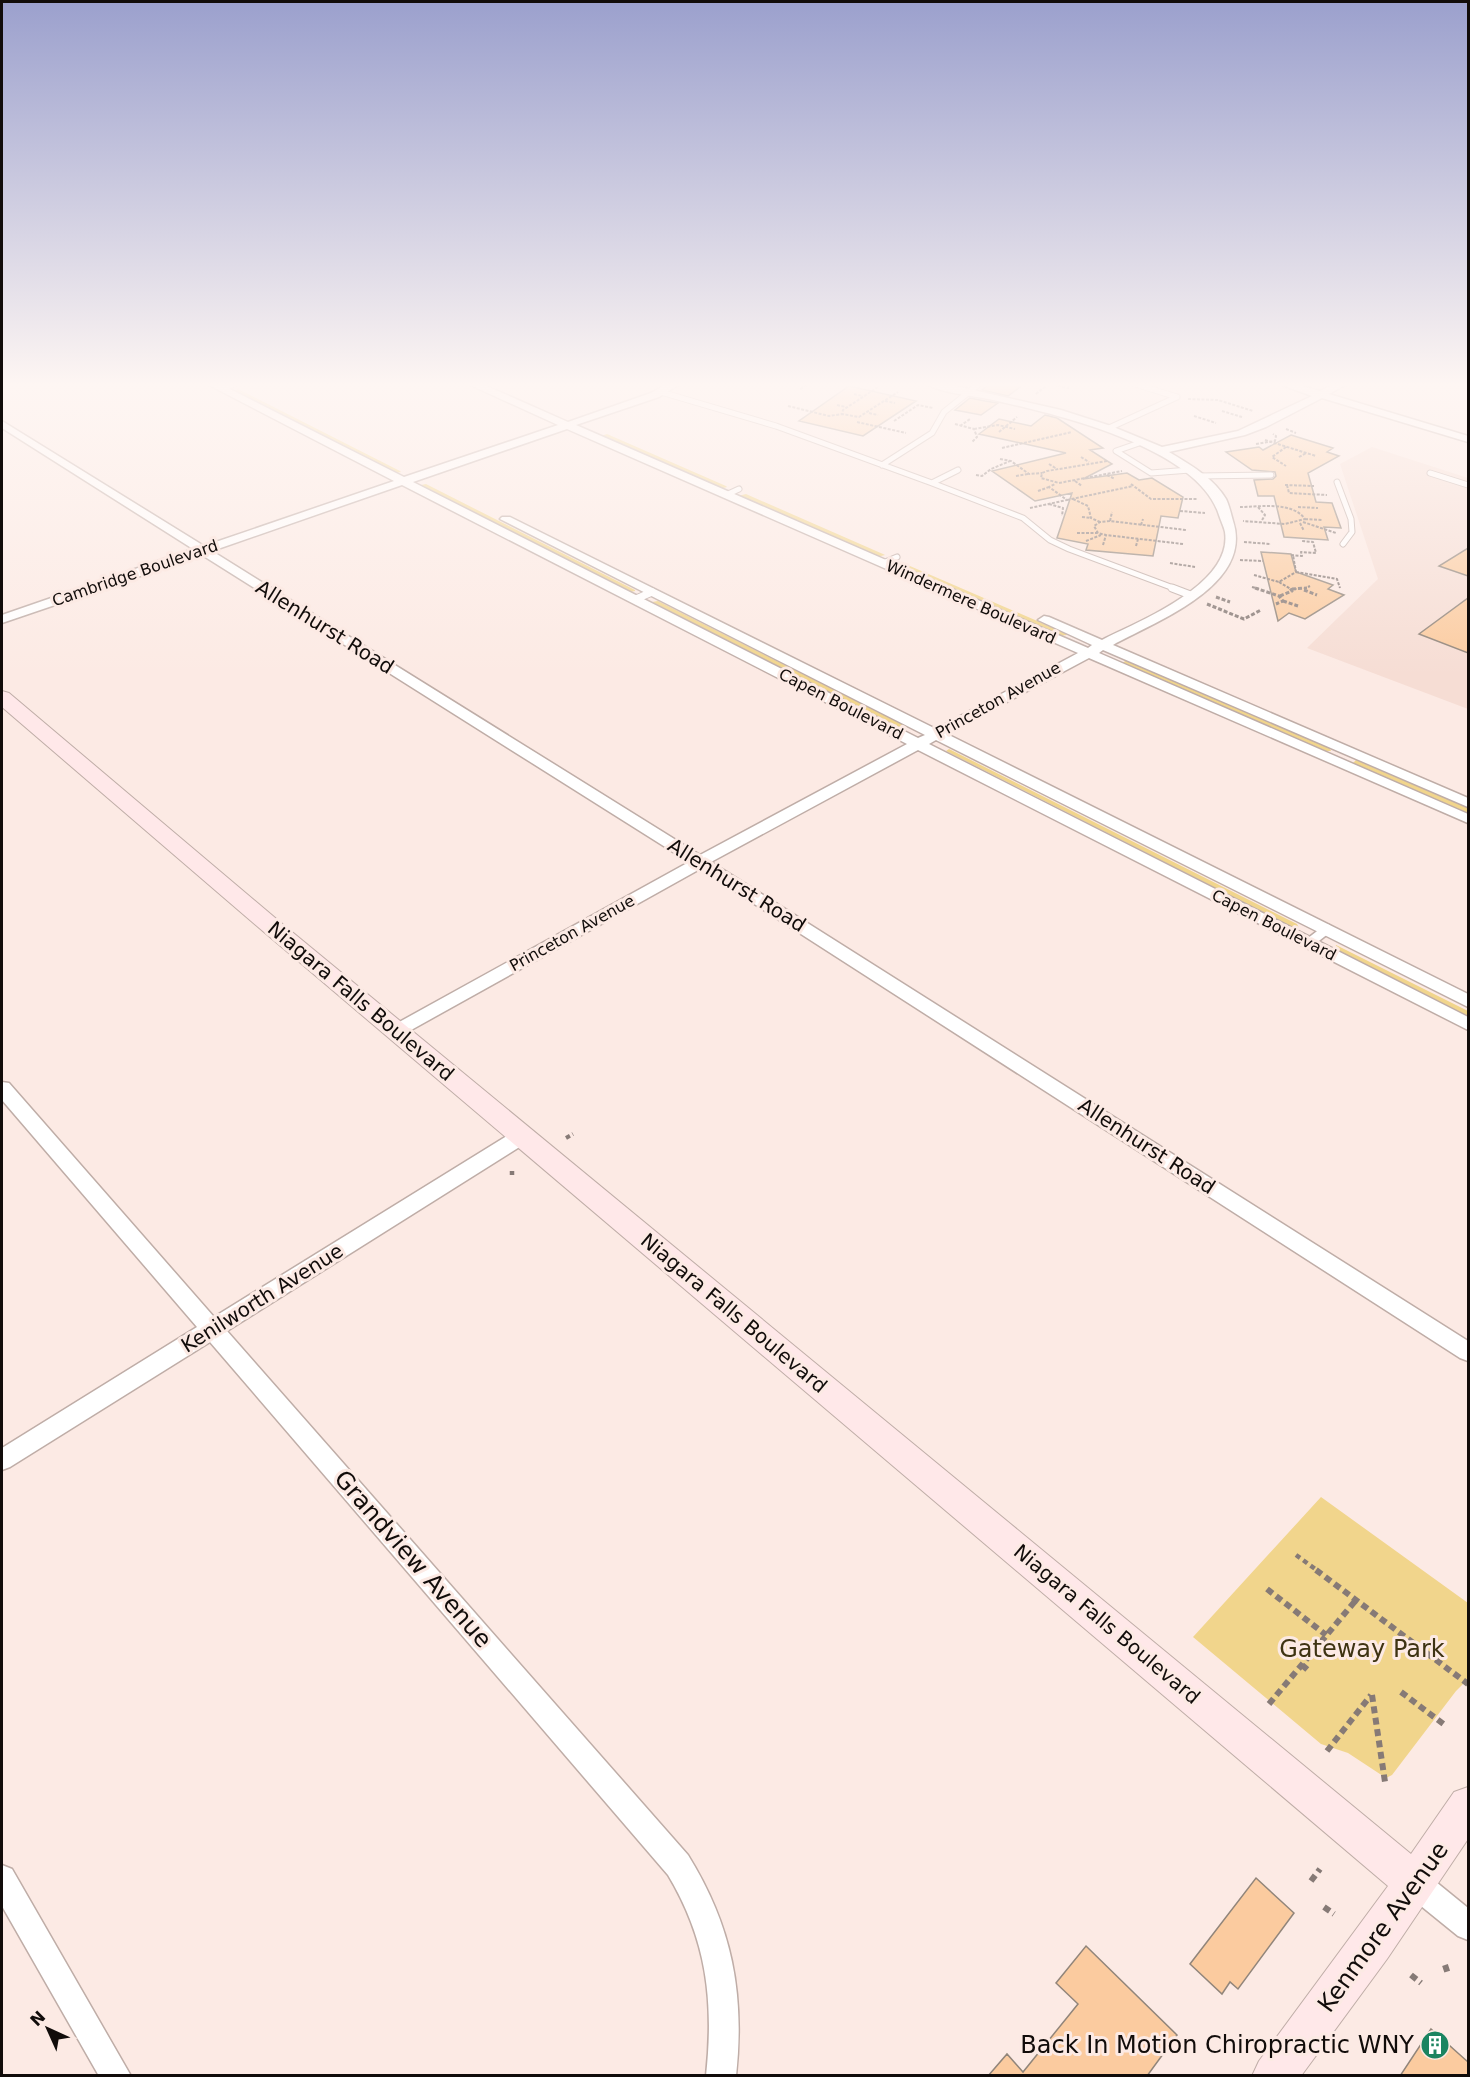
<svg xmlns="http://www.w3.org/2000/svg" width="1470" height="2077" viewBox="0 0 1470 2077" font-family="'DejaVu Sans',sans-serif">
<rect width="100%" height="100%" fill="#fceae4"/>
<!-- built -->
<path fill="#f6ddd4" d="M1372,447L1468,478V709L1307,648L1378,579L1340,464Z"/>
<!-- green -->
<path fill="#f1d58c" d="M238,389L400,471L401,472L396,473L234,391Z
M607,434L726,486L727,487L720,489L601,436Z
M426,484L635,590V591L631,592L421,485Z
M746,494L883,554L885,555L877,557L738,496Z
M903,563L1065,633L1067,635L1059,636L900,567L899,565Z
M658,601L906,726V729H901L652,602Z
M1127,660L1329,747L1331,751H1323L1122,663Z
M949,749L1297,924L1299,928H1294L946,751Z
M1356,760L1468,808V814L1355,764L1353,763Z
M1336,945L1468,1011V1017L1335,949Z
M1321,1497L1468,1603V1679L1456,1691L1392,1775L1386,1778L1348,1753L1321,1744L1193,1637Z"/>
<!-- building -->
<path fill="#fbcb9f" stroke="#91857a" stroke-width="1.5" d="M989,384H1024L1008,396L982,390Z
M849,386L916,401L863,436L799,421Z
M970,398L985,401L998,403L981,415L955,410Z
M1045,415L1057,418L1103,448L1090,450L1112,464L1083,479L1127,473L1139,480L1152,478L1183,497L1178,518L1161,516L1153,556L1086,550L1088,544L1057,538L1072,493L1035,501L992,471L1066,453L979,434L999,419L1031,426Z
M1291,435L1333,448L1327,452L1339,456L1308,473L1316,502L1332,503L1341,528L1324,527L1328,540L1284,537L1274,496H1258L1254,480L1273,479L1276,476L1275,472L1252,470L1226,452L1259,447L1263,450Z
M1468,548V576L1439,566Z
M1261,552L1291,554L1296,572L1333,585L1328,589L1344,595L1305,619L1289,613L1278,621Z
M1468,598V653L1419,634Z
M1256,1878L1294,1913L1238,1989L1230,1982L1222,1994L1190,1964Z
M1086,1946L1177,2035L1147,2076H988L1007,2054L1023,2072L1078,2004L1056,1983Z
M1431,2029L1468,2062V2076H1400Z"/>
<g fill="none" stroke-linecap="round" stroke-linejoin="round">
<!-- lane-far2 casing -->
<g stroke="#bfada7" stroke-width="7">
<path id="lane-far2" d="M1135,384L1177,397
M221,388L235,384
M661,392L776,426L932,483
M1109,428L1177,397
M1142,442L1116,451L1151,473L1190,470
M882,465L932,433L944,412L979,384
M958,470L932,483L1023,518L1050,540L1069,549L1176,589
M1430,473L1468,485
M1198,476L1271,475
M1337,482L1351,519L1352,532L1343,544
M726,495L739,489
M883,563L897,557"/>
</g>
<!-- lane-far1 casing -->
<g stroke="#bfada7" stroke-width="9">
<path id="lane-far1" d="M1172,588L1193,596
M636,599L652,592"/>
</g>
<!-- lane casing -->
<g stroke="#bfada7" stroke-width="12">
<path id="lane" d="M1309,943L1327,929"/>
</g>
<!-- street casing -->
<g stroke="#bfada7" stroke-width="3">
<path id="street" d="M207,384H220L404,477L558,425L468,384H482L568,422L651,393L667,384H680L659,397L576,425L1088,648L1092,645L1038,620L1044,616L1049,617L1102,640C1139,621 1233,585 1225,532C1224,527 1221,521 1219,515C1198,447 1056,414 993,400C976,396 940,393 927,384H947L1061,410L1111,426L1162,447L1238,431L1312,396L1279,384H1295L1320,391L1334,384H1347L1329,394L1468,436V442L1322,398L1266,427L1245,435L1169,452C1189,464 1214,478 1226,499C1229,505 1231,514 1233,521C1254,585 1157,621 1113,645L1468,798V807L1103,650L1099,653L1468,814V823L1089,658L947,734L1468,994V1007L936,740L929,744L1468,1017V1030L918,750L711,862L1468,1341V1361L1460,1358L700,869L404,1034H392L389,1030L392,1026L689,862L202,555L2,623V615L193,549L2,428V421L204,546L394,481ZM567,429L1078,653L936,729L510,517H502L500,519L925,735L918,738L413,482ZM402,485L907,744L700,855L212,551Z
M2,1082L9,1083L214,1317L515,1131L522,1129L529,1131L532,1136L529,1141L227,1331L688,1855C732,1926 745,1993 736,2076H706C714,2001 707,1940 668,1875L210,1342L10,1467L2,1470V1448L197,1327L2,1100Z
M2,1865L12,1869L131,2076H99L2,1906Z
M1415,1869L1425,1873L1468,1908V1940L1458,1936L1405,1893L1401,1883L1405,1873Z"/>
</g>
<!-- secondary casing -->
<g stroke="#bfada7" stroke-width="2">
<path id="secondary" d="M2,691L9,693L280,922L1411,1854L1454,1792L1468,1787V1839L1387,1959L1301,2076H1252L1259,2061L1388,1886L264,932L2,707Z"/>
</g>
<!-- path-far4 -->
<path stroke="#867a76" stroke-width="2" stroke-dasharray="3 1.5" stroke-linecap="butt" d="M778,384L782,385
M1049,384L1069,388
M878,387L843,410L842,414L859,417L898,392
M800,389L809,384
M854,394L863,396
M1036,394L1048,384
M1188,399L1218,400L1253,411
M885,401L895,403
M837,405L846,407
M788,406L829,416L842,414
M1222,411L1242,417
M869,413L878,415
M1194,416L1216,423
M894,421L918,405L933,408
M857,422L906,433
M955,424L974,429L977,437L972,442
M960,426L970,419
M974,429L998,425L1015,429
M1286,429L1296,433
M999,432L1017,417
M1265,440L1316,456
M1256,444L1275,441L1276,436L1273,434
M1286,447L1272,457L1286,466
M1002,448L1072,432
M1081,457L1089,462
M1299,457L1306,453
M1000,459L1011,461L1029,474L1042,473
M1107,461L1047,471L1042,473L1041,478L1059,483L1122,471
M1049,464L1057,469
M976,475L982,476L991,469L1010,461
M1107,475L1115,479
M1016,476L1028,474
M1075,481L1082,486
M1131,484L1151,499H1197
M1285,485L1314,486
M1287,485L1289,493L1327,495
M1038,491L1049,487
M1073,499L1088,506L1091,518L1100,522
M1067,500L1133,486
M1049,504L1063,508L1062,516
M1240,507C1260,507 1292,501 1305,519L1285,524L1243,521
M1258,507L1265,515L1261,522
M1298,507L1318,508
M1030,508L1067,500L1049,487L1055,484
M1180,511L1205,513
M1082,517L1091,518
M1305,519L1322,520
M1110,521L1112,512
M1303,522L1336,533
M1300,523L1304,531
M1141,525L1143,519
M1077,533H1097
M1086,541L1101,535
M1244,542L1271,544
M1183,544L1106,535L1098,533L1094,526L1100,522L1110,521L1186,530
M1103,545L1106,535
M1136,546L1138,539
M1291,555L1302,556L1301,552L1316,553L1313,542L1301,541
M1240,560L1263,561
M1170,563L1195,567
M1296,572L1337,579L1340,588
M1254,575L1279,582L1296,572L1293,555
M1279,582L1291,589
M1252,587L1259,589
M1292,589H1297
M1304,589L1310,586"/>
<!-- path-far3 -->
<path stroke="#867a76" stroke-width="3" stroke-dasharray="4 2" stroke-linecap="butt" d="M1255,588L1279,596L1283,601L1276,604
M1292,589L1307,588
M1304,590L1317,595
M1280,596L1292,591L1290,588
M1216,597L1230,602
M1283,601L1298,606
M1207,604L1244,619L1261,610"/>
<!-- path-far2 -->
<path stroke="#867a76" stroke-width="4" stroke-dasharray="4.5 3" stroke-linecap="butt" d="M566,1138L573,1134"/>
<!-- path-far1 -->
<path stroke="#867a76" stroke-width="4.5" stroke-dasharray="5 4" stroke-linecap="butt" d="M512,1171V1175
M1296,1555L1318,1571"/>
<!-- path -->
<path stroke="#867a76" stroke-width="6" stroke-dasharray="7 4.5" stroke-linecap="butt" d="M1316,1570L1468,1684
M1267,1589L1326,1635
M1302,1665L1310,1672
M1401,1692L1446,1726
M1372,1695L1385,1782
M1269,1704L1356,1600
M1327,1751L1371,1695
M1311,1881L1320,1869
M1324,1907L1334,1914
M1445,1965L1448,1974
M1411,1975L1421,1983"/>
<!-- lane-far2 -->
<use href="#lane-far2" stroke="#fff" stroke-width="5"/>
<!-- lane-far1 -->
<use href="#lane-far1" stroke="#fff" stroke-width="7"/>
<!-- lane -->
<use href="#lane" stroke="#fff" stroke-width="9"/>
<!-- street -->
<use href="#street" fill="#fff" fill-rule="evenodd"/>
<!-- secondary -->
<use href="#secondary" fill="#ffe8e9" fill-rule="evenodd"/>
</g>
<!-- sky -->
<linearGradient id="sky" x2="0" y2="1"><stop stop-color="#9ba0cd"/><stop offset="0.57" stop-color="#fef6f3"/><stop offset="1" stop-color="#fef6f3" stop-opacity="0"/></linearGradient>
<rect width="1470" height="675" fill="url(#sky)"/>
<!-- icons -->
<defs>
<g id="building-disc" transform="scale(1.5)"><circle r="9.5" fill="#1b8460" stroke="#fceae4"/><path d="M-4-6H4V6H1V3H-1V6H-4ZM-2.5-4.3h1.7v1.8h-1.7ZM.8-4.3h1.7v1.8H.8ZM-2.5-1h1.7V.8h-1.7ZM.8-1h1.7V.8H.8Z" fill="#fff"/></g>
</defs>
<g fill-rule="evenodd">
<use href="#building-disc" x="1435" y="2045"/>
</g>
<g text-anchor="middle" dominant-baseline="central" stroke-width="6" stroke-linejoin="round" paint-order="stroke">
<!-- far-street labels -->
<g font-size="16" fill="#110c0a" stroke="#fceae4">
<text transform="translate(135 573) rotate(-19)">Cambridge Boulevard</text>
<text transform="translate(971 602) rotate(24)">Windermere Boulevard</text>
<text transform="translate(998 700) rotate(-29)">Princeton Avenue</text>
<text transform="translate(841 704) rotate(27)">Capen Boulevard</text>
<text transform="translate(1274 925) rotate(27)">Capen Boulevard</text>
<text transform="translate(572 933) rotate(-29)">Princeton Avenue</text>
</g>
<!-- street labels -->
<g font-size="20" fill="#110c0a" stroke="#fceae4">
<text transform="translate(325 627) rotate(32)">Allenhurst Road</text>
<text transform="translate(737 885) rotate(32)">Allenhurst Road</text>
<text transform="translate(361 1001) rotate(40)">Niagara Falls Boulevard</text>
<text transform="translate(1147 1146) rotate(33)">Allenhurst Road</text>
<text transform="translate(262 1298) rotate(-32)">Kenilworth Avenue</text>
<text transform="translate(734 1313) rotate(40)">Niagara Falls Boulevard</text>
<text transform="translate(1107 1624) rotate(40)">Niagara Falls Boulevard</text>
</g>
<!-- near-street labels -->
<g font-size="24" fill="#110c0a" stroke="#fceae4">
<text transform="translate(413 1559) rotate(49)">Grandview Avenue</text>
<text transform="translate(1383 1927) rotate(-54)">Kenmore Avenue</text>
</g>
<!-- near-park labels -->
<g font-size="24" fill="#3e3312" stroke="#fceae4">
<text x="1362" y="1649">Gateway Park</text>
</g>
<!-- near-poi labels -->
<g font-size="24" fill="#110c0a" stroke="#fceae4" text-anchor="end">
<text x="1414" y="2045">Back In Motion Chiropractic WNY</text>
</g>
</g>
<!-- border -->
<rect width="1470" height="2077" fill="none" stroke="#110c0a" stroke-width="6"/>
<!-- north arrow -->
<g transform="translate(48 2029) rotate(315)" stroke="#fceae4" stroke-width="4.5" paint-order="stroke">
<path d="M0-4.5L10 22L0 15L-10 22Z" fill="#110c0a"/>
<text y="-9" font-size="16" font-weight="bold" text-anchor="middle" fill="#110c0a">N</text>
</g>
</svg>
